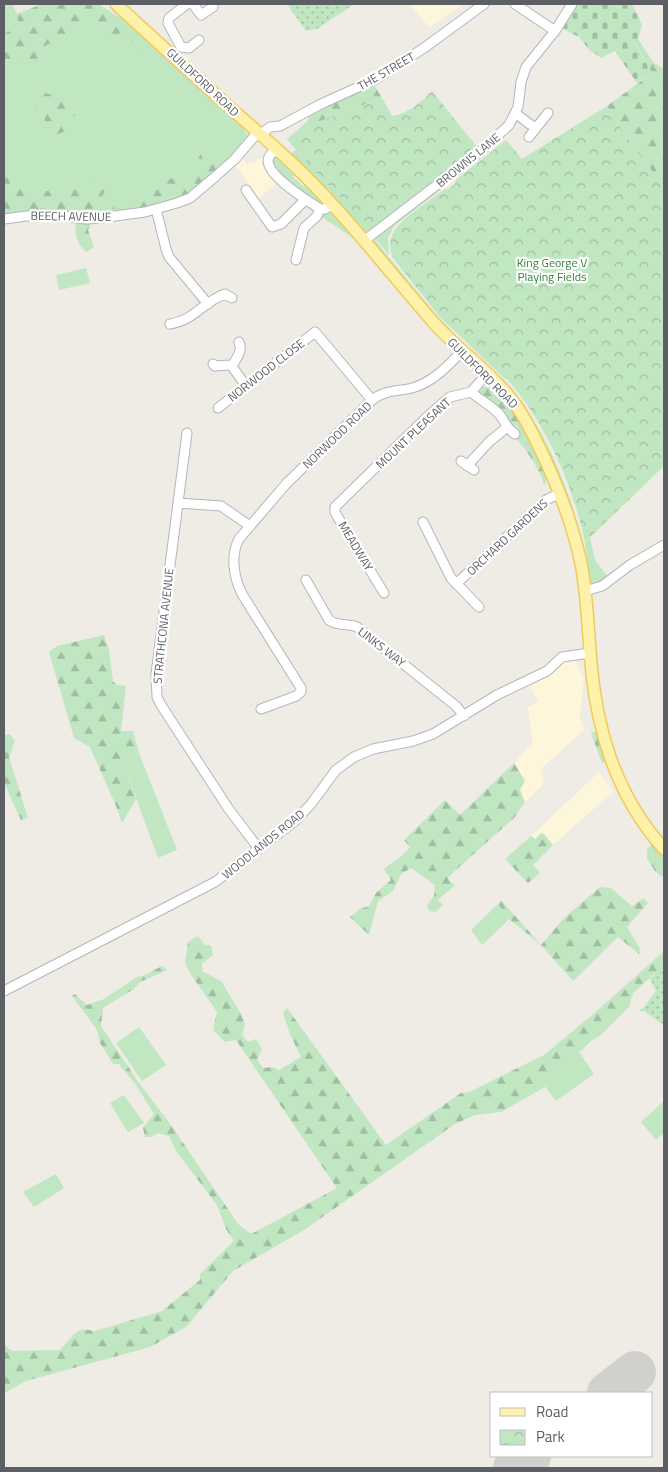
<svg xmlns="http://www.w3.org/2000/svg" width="668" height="1472" viewBox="0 0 668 1472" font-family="'Titillium Web',sans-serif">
<defs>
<pattern id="forest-firs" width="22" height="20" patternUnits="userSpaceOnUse" patternTransform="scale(1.25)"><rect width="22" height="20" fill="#c1e6c2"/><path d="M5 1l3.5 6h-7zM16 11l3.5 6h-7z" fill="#a0bea1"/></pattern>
<pattern id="cemetery-stones" width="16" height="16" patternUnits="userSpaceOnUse" patternTransform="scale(1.25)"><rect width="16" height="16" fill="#c1e6c2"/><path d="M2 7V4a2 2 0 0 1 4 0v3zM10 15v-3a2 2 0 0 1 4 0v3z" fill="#a0bea1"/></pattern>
<pattern id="park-crowns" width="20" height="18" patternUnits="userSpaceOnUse" patternTransform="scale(1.25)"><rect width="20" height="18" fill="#c1e6c2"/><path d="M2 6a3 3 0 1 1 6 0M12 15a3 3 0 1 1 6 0" fill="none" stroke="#a0bea1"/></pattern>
<pattern id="garden-dots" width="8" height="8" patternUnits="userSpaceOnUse" patternTransform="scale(1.25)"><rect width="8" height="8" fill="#c1e6c2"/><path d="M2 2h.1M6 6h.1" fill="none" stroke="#a0bea1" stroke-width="1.8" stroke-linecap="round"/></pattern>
</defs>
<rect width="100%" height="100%" fill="#eeece4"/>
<!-- commercial -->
<path fill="#fdf6da" d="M409,4H464L429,27Z
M241,157L248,164L252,161L255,162L262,157L278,182L258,199L234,163Z
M575,659L584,680L580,716L584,730L541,769L544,783L525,802L519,790L525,781L514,763L532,743L528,707L538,701L529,685L554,673L561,661Z
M599,772L613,792L553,845L544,834L535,839L531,836Z"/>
<!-- grass -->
<path fill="#c1e6c2" d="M4,4H12L17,14L42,4H98L115,15L132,23L191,77L241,126L249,137L235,154L197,190L102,214L95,213L90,217L4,216Z
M296,150L353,209L370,230L365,232L291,153Z
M273,158H277L294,175L293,177L303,186L306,184L324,202V205C311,206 276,173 272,160Z
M445,184L447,185L394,226L388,238L389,255L374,237Z
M329,212L335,213L358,241L320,216Z
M374,239L433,311L451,330L448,333C423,304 401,272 373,245Z
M86,268L90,283L59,290L56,275Z
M507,385C514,390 519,398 524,405C555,451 575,506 586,559L506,386Z
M590,538L595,560L609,578L593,584L590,582L585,542Z
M139,753L177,850L158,858L121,756Z
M498,904L509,919L482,945L471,930Z
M139,1027L166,1065L142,1081L116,1043Z
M579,1052L594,1074L556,1101L540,1080Z
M124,1095L144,1123L128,1132L110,1103Z
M664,1101V1133L656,1140L641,1122Z
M56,1174L64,1188L34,1207L23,1192Z"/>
<!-- forest -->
<path fill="url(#forest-firs)" d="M42,4H98L115,15L132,23L150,40V46L140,55L128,36L120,41L116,42L83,7L77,15L87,24L81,32L67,39L63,36L45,46L47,51L30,64L23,65L13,59H4V34L19,26L17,14Z
M638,39L654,63L664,69V187L625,135L607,106L652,73L634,41Z
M373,83L382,98L315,123L287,139L307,122L310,113Z
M45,93L65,99H78L77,114L68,120L65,131L55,136L44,132L45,116L36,106L37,100Z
M206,150H214L221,159V168L186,196L152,208L102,214L95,213L90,217L4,216V177L9,178L23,189L46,191L67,190L100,182L106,185V189L101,198C102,204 106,202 111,204L115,209C125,208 137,206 145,200C151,197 154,191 158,186C167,178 180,175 191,174L200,155Z
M76,222L91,223L88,230L94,247L86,252C77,244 74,234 76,222Z
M483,387H487L500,392L511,405V410L525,429L546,470V483L544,485C541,472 526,448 516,439L518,437V428L515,425L510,424L481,397L479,392Z
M104,635L109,650L113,681L117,685L126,686L121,731H133L139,753L121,756L136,799L122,823L116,806L90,747L74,738L49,652L57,646Z
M594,732L598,733L606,759V762L602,763L591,733Z
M10,734L15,741L9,757L28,818L21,820L4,783V735Z
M514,763L525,781L520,790L525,802L514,818L448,877L449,881L455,885L438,900L443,905L435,912L429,911L427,905L434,896L435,885L411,868L401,874L393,891L378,901L369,935L350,917L360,909L369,906L376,893L391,880L384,869C393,861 403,857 410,847L404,840L445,800L460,815Z
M541,833L544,834L553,845L533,865L540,873L528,883L505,859L531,836L535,839Z
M652,845H655L664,855V875L661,876L655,871L647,858V849Z
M600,887L611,888L632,906L644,898L648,903L627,927L640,948L639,954L618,937L573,981L541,945L509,919L498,904L501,900L541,945L564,918Z
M198,936L205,945L211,946L213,955L202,964V971L221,981L240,1012L245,1024L242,1035L248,1042L256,1039L262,1049L257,1060L263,1068L272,1067L279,1070L301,1057L290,1034L283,1013L287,1008L386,1145L461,1093L469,1092L544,1055L598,1010L664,951V971L659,970L633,993L629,1007L601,1035L592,1040L582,1050L541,1080L545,1087L501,1112L475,1115L455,1124L304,1230L233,1271L186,1327L150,1347L26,1381L4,1393V1344L12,1351L60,1350L74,1334L82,1329L95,1331L162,1311L200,1280V1274L234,1241L226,1229L217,1205L176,1151L169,1136L158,1133L151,1137H145L143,1128L154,1114L136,1085L119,1064H113L100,1043L97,1030L72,996L75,994L87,1005L104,999L137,977L143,976L162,966L167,970L140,982L134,989L103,1008L101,1026L139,1083L171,1125L238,1224L251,1234L337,1188L236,1040L225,1042L213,1030L217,1012L192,976L185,963L188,942Z"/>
<!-- cemetery -->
<path fill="url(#cemetery-stones)" d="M575,4H632L642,25L638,39L634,42L652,73L637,83L615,51L601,58L593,52L592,53L579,37L563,29L562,24Z"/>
<!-- park -->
<path fill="url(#park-crowns)" d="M432,91L477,147L370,230C344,197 312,171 287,139L315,123L382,98L392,116C408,114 421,102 432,91Z
M607,106L625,135L664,187V466L585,542C573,485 546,423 507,379L504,378L440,317L392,257C390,249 389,241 393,233C399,220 432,199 445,189H448L455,184L456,180L506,140L522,159Z"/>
<!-- garden -->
<path fill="url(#garden-dots)" d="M287,4H354L317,29L306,31Z
M659,970L664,971V1022L662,1024L644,1011H638L643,1008L656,991L650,979Z"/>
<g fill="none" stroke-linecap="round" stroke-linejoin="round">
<!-- runway -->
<path stroke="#d0d0cc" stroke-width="42" d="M608,1393L635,1372
M514,1468L530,1456"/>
<!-- minor casing -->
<g stroke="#b4b6bb" stroke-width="11">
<path id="minor" d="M187,4L169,18L168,23L181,47L189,48L199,40
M193,4L201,15L213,7
M515,4L555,31
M515,113L535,128
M261,134L270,127L280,126L321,104L376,79L424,48L484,4
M529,137L548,113
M277,149C275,151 270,154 269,157C261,173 310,202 320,209H325L332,204
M246,190L272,227L281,224L305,200
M156,209L166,249L169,257L208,304
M4,219L42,214L87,219L100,218L145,212L177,203L190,198L216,176L235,159L258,132
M365,240L481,151L509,125L518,107L521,82L526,67L555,31L572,4
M296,260L304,228L317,216L320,209
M170,324C195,320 204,301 225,294L232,298
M213,364L215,366L231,365L246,386
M232,366C236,359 243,351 239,342
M471,392C480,400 492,406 500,415C506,423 505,427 515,434
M218,408L315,332L372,400
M187,433L156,674L157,697L161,705L228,808L259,849
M461,461L474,470
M467,466L489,442L506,428
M178,503L221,506L250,526
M423,522L451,578L479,607
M306,580L329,620C339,627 348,623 357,627L456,706L464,716
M456,584L546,500L560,493
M585,591L602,586L630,565L664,545
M384,593L340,521L335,512V507L427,417L450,397L471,392L487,374
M261,709L296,696L301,692V688L242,594C234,578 230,556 239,539L286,484L372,400C387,389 396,392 412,388C432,383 449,365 462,351
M4,991L215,882L295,821L311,804L336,770L354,757L373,749L413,741L433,734L497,695L547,671L562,657L590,653"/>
</g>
<!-- major casing -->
<g stroke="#efca5c" stroke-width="14">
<path id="major" d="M116,4C156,41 196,77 236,113C259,133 281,152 302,173C350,220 390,273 434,323C458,350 490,371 512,400C525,417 534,436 543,455C559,489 573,526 581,563C588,600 588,636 592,673C599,739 619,799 664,849"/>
</g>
<!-- minor -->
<use href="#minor" stroke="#fff" stroke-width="9"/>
<!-- major -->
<use href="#major" stroke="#fef2aa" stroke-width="11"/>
</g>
<g text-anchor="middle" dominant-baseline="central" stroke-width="4.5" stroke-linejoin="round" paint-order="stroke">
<!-- street labels -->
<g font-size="12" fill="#5c6064" stroke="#fff">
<text transform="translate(386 71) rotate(-30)">THE STREET</text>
<text transform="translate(203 82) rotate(43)">GUILDFORD ROAD</text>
<text transform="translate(468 160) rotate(-39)">BROWNS LANE</text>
<text transform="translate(71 216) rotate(1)">BEECH AVENUE</text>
<text transform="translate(266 370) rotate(-38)">NORWOOD CLOSE</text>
<text transform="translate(483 373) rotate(45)">GUILDFORD ROAD</text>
<text transform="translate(413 433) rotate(-43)">MOUNT PLEASANT</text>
<text transform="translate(337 435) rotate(-44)">NORWOOD ROAD</text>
<text transform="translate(507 537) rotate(-43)">ORCHARD GARDENS</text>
<text transform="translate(356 546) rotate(59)">MEADWAY</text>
<text transform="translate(163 626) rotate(-84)">STRATHCONA AVENUE</text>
<text transform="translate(382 647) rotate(38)">LINKS WAY</text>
<text transform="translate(263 844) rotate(-39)">WOODLANDS ROAD</text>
</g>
<!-- park labels -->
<g font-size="12" fill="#35823b" stroke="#fff">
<text x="552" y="262">King George V<tspan x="552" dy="14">Playing Fields</tspan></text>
</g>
</g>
<!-- border -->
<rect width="668" height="1472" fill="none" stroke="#5c6064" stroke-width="10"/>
<!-- legend -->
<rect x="490" y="1392" width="162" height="65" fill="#ffffff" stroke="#bebfc1"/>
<rect x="500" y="1408" width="25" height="8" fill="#fef2aa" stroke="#bebfc1"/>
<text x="536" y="1417" font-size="15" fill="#5c6064">Road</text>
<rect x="500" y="1430" width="25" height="15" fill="url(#park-crowns)" stroke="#bebfc1"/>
<text x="536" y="1442" font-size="15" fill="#5c6064">Park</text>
</svg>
